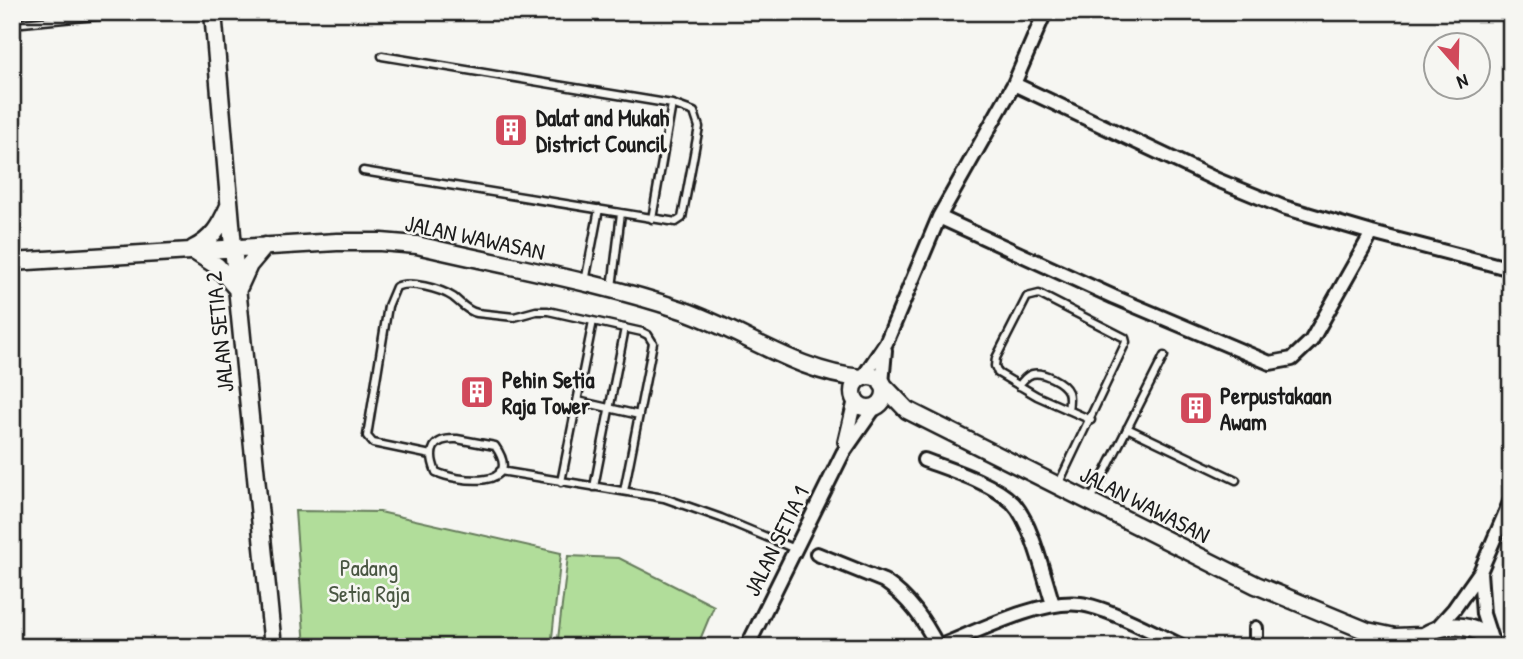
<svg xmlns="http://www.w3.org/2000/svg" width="1523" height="659" viewBox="0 0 1523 659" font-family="'Patrick Hand',sans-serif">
<rect width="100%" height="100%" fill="#f6f6f2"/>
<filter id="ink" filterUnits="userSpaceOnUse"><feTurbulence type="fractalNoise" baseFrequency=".0143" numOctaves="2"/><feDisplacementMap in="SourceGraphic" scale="14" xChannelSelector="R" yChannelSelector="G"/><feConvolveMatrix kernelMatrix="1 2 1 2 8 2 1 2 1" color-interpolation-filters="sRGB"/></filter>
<g filter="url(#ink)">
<!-- green -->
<path fill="#b1dd9a" stroke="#667c5b" stroke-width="2" d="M295,511L380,512L561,553L551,647H305Z
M568,556L619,558L714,606L697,647H557Z"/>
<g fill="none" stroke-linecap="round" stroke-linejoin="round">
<!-- service casing -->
<g stroke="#1c1c1c" stroke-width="11">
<path id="service" d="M12,24L137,12
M363,171L676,222L682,218L699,127L694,112L672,104L382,56
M652,219L672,104
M585,282L599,209
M612,288L621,213
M1019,386C1022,381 1026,376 1032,374C1042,371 1064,382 1068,392C1070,398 1069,404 1068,410
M578,401L639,415
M1127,428L1236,480
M457,439L495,446C526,490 457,482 436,472C427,450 433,438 457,439Z
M431,455L373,443L367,436L388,306L396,287C409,280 441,289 453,297C461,303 467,311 477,313L514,317L536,311H548L593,321
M500,471L664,498L721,518L795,549
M561,482L593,321L642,332L648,335L653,343L624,491
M1058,485L1126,342L1125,338L1039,294L1027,297L996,358L995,366L998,373L1037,396L1091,420
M594,487L625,328
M1091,500L1164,356"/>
</g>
<!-- minor casing -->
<g stroke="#1c1c1c" stroke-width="18">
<path id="minor" d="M1014,84L1215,179L1283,207L1372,233L1511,269
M939,217L1114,297L1270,363L1292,359L1311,341L1372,233
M863,377L886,343L939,217L1014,84L1045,12
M882,384L885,350
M845,442L855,400
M924,460C951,470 993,483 1013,503C1032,523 1044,577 1053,604
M817,554L884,581C909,598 924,620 938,647
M1480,572L1483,614L1492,642
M1436,629L1454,609L1480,572L1511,500
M747,647L843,453L875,407
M938,647C976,632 1041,599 1080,604C1107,607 1158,635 1184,647
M1256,647V628"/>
</g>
<!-- tertiary casing -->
<g stroke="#1c1c1c" stroke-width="21">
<path id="tertiary" d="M213,12L233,247L273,647
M193,249C213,239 220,226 229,206
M192,250L217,266L238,290
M12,262L337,242H381L417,245C505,266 596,281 682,310C742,330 798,373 861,378
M239,287L249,265L265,246
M853 392a16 16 0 1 1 32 0a16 16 0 1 1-32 0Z
M882,384L907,410L1256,585L1367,631L1395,637L1422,636
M1416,642C1438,621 1477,620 1495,647"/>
</g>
<!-- service -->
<use href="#service" stroke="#f6f6f2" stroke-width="6"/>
<!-- minor -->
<use href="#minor" stroke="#f6f6f2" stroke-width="12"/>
<!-- tertiary -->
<use href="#tertiary" stroke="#f6f6f2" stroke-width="16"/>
</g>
</g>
<!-- icons -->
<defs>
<g id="building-square" transform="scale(1.75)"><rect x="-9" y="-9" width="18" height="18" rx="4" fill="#d1495b" stroke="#f6f6f2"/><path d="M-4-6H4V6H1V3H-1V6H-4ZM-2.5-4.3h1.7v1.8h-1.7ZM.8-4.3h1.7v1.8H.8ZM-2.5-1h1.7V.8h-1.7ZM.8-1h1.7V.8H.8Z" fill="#fff"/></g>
</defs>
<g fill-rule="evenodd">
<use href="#building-square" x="511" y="130"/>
<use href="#building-square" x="477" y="392"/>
<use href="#building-square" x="1196" y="408"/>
</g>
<g text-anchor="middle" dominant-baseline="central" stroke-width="5" stroke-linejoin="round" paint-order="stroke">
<!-- poi labels -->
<g font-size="23" font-weight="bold" fill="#1c1c1c" stroke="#f6f6f2" text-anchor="start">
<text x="536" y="117">Dalat and Mukah<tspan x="536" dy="26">District Council</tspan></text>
<text x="502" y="379">Pehin Setia<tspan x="502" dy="26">Raja Tower</tspan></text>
<text x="1220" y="395">Perpustakaan<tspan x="1220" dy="26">Awam</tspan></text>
</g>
<!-- street labels -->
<g font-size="23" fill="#1c1c1c" stroke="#f6f6f2">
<text transform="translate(475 237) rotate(12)">JALAN WAWASAN</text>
<text transform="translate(219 332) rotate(-96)">JALAN SETIA 2</text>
<text transform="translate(1145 504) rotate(27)">JALAN WAWASAN</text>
<text transform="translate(776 541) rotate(-64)">JALAN SETIA 1</text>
</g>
<!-- park labels -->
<g font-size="23" fill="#495642" stroke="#f6f6f2">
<text x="369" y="567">Padang<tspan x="369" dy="26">Setia Raja</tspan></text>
</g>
</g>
<!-- margin -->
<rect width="1523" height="659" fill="none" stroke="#f6f6f2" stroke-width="42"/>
<rect x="21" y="21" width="1481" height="617" fill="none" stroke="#1c1c1c" stroke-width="2.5" filter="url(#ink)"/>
<!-- north arrow -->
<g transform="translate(1457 66) rotate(160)"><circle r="33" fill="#f6f6f2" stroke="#9f9f9c" stroke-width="2"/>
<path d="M0-5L12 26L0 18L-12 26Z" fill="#d1495b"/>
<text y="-10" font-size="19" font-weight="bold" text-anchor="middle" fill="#1c1c1c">N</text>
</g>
</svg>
